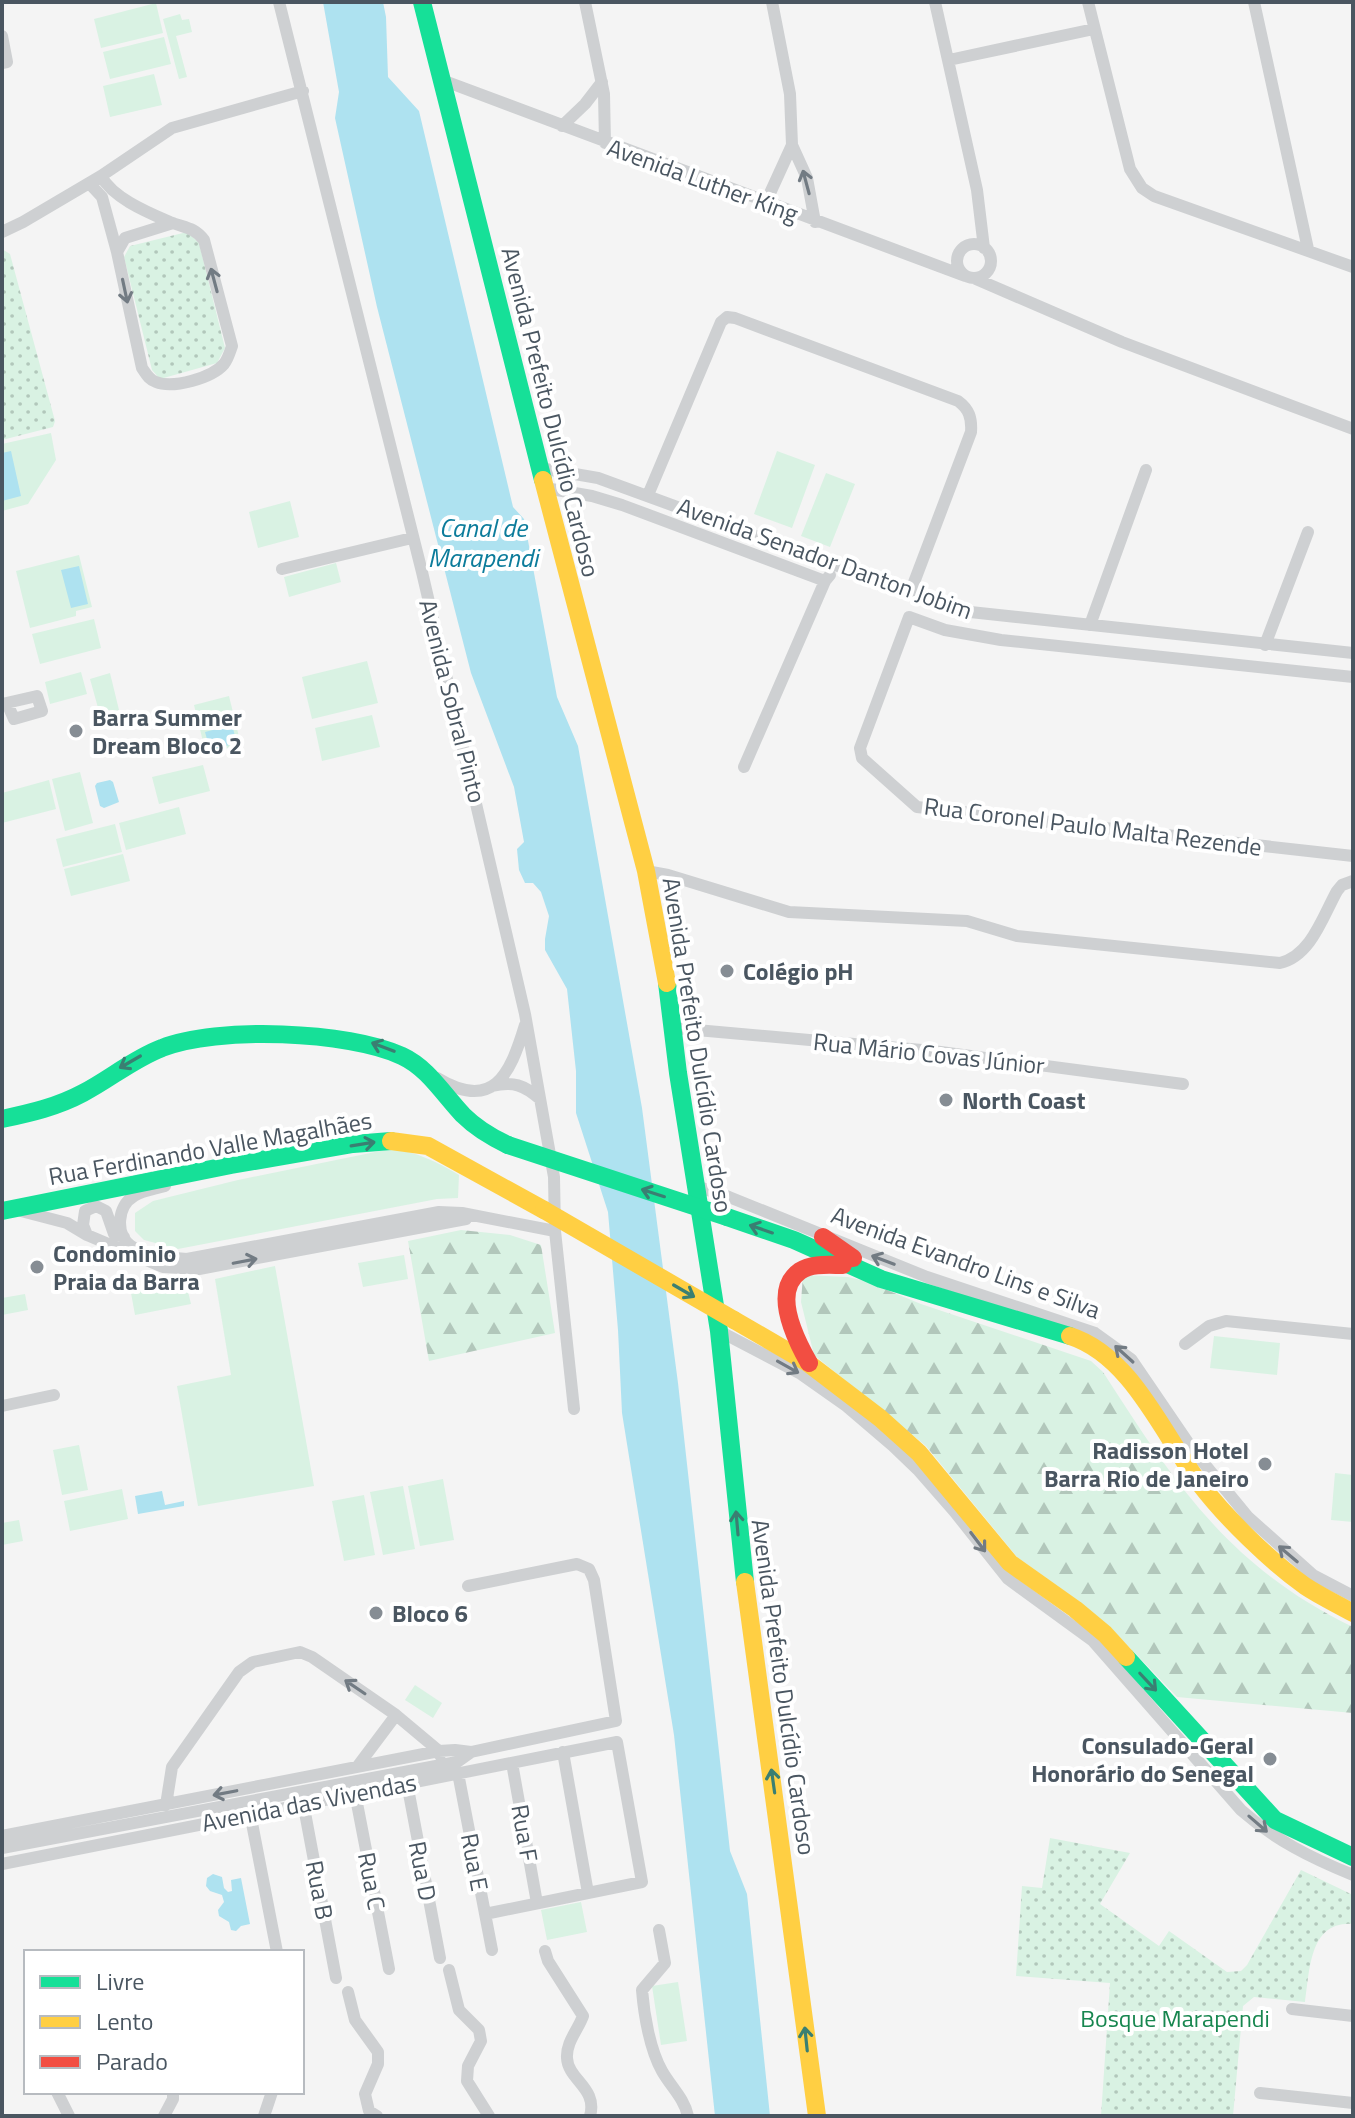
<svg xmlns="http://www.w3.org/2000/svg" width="1355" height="2118" viewBox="0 0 1355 2118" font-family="'Titillium Web',sans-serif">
<defs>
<pattern id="forest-firs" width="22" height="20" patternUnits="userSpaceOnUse" patternTransform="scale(2)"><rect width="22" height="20" fill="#d9f2e3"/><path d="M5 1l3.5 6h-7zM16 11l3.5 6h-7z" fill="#b2c7bb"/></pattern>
<pattern id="park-dots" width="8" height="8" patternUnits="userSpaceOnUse" patternTransform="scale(2)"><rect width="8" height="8" fill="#d9f2e3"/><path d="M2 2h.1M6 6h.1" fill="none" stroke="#b2c7bb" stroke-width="1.8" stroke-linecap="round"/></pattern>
</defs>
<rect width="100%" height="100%" fill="#f4f4f4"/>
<!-- grass -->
<path fill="#d9f2e3" d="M156,3L163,33L101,48L94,19Z
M180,14L182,20L189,19L192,32L176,36L187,77L179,79L163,19Z
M164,37L171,64L110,79L103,52Z
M154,74L162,105L110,117L103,86Z
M51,433L56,460L28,504L2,511V444Z
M777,451L815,465L792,528L754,514Z
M826,473L855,484L830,547L801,536Z
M290,501L299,537L258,548L249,512Z
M79,555L92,607L76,611V616L30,628L16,571Z
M336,563L341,582L289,597L284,577Z
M94,619L101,648L40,664L32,634Z
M367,661L378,703L312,719L302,677Z
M81,672L87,694L50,704L45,682Z
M110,673L119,710L100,715L90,679Z
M229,696L241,745L206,754L194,705Z
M372,715L380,747L322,761L315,728Z
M203,765L210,791L159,804L152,777Z
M80,772L93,823L65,831L52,779Z
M49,780L56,809L2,823V793Z
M179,807L186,834L126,850L119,823Z
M115,824L122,852L63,867L56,839Z
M123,854L130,881L71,896L64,869Z
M390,1149C417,1152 436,1161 459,1175L458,1198L437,1199L178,1249L144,1240L135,1231V1213L153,1201L238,1180Z
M404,1255L408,1279L363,1287L358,1263Z
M275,1266L314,1486L198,1506L177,1386L231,1375L215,1279Z
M186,1283L191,1304L135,1315L131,1293Z
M25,1294L28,1310L2,1315V1298Z
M1214,1336L1280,1343L1277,1375L1210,1368Z
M79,1445L88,1490L62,1495L53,1450Z
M1335,1473L1353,1475V1522L1331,1520Z
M443,1479L454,1540L420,1546L408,1486Z
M403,1486L415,1549L383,1555L370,1492Z
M122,1489L128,1519L70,1531L64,1501Z
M364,1495L375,1555L344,1561L332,1501Z
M19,1520L23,1541L2,1545V1523Z
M415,1685L442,1703L433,1718L405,1700Z
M581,1902L587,1932L547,1940L541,1910Z
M678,1982L687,2041L661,2045L652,1986Z"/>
<!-- forest -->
<path fill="url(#forest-firs)" d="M461,1230L510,1235L541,1245L555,1333L429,1361L408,1241Z
M803,1275L848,1277L865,1281L921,1304L1091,1361L1103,1372C1175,1484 1229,1567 1353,1627V1713L1177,1697L1111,1628L1080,1602L1017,1557L926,1446L814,1355L801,1302Z"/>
<!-- park -->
<path fill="url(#park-dots)" d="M187,232L199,243L225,348L217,363L160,379L152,370L124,257L130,246Z
M2,249L10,254L55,421L53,427L2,440Z
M1050,1838L1130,1853L1100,1904L1159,1946L1169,1931L1227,1972L1241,1971L1247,1965L1301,1870L1353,1895V1924C1309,1921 1310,1970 1305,2002L1254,1997L1243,2006L1233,2116H1101L1110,1983L1016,1976L1022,1886L1042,1888Z"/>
<!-- water -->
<path fill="#aee2f0" d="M323,2H383L386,17L388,77L419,111L513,507L524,519L557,697L578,746L642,1108L678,1383L730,1851L747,1894L770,2116H715L674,1735L622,1413L618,1330L608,1212L576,1113V1071L567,989L545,950V939L549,916L541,892L533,883H525L519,870L517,849L524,842L514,787L471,673L377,307L335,118L339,92Z
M11,451L21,496L2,501V453Z
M79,566L88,604L71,608L61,570Z
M232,725L237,743L210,750L205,732Z
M110,780L113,782L119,802L104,808L100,806L95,786L97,783Z
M162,1491L165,1505L184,1501V1506L138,1514L135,1496Z
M213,1874L222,1877L224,1888L228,1892L232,1891L231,1880L241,1878L250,1924L241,1926L236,1931L231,1930L229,1922L219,1916L218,1910L224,1902L222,1895L210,1891L206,1886L207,1878Z"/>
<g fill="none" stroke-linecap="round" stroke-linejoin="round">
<!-- street -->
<path stroke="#ced0d2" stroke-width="12" d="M279,2L422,572L525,1014L554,1177L555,1231L574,1409
M585,2L604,94L605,143
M772,2L790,94L792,145L807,178L815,222
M935,2L977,190L984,248
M1088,2L1130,169L1142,188L1154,196L1353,267
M1254,2L1308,249
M2,36L7,62L2,63
M949,60L1094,29
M442,80L965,276
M562,126L585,104L602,82
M101,176C113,198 147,212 170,222C185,228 194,227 204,240L232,346C230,352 228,359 224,364C212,378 173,389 156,382C149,380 146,374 142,368L117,252L125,238L173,223
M89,183L102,197L117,252
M766,202L792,145
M2,232L23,222L101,176L172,128L303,91
M957 261a17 17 0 1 1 34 0a17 17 0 1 1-34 0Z
M976,279L1122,342L1353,429
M540,468L598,478L961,611L1353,653
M545,488L592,496L622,505L825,581
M648,495L721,322L727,317L735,318L958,401C969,409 972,418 971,432L910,593
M282,569L412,538
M1090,625L1146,470
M1265,645L1308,532
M1353,677L1001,640L945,630L909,617L860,748L862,758L917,807L1353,856
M2,704L37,696L42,711L14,719L7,703
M744,767L825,581L830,575
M646,871L668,875L789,912L967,921L1017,936L1280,963C1311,956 1323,916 1337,891L1342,885L1353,881
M674,1028L933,1051L1183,1084
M437,1078C493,1112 510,1075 525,1025
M492,1086C513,1081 524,1085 540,1099
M165,1186C155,1189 143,1190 134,1196C117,1206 115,1234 131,1246C146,1256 169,1258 187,1259L439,1212L462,1213L555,1231
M696,1186L729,1197L927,1277L1095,1333L1131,1359L1193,1450L1248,1517L1313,1575L1353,1596
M21,1211L67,1223L87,1235L163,1267L199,1269L466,1219
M87,1235L83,1225L85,1211L96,1206L106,1211L114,1234L124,1237
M719,1331L801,1374L845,1405L893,1446L919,1471L954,1511L1008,1579L1093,1641L1241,1810C1275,1840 1311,1858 1353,1875
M1185,1344L1209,1326L1226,1321L1353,1334
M2,1406L54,1395
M563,1752L588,1893
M512,1763L537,1903
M357,1767L396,1715
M458,1773L492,1950
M407,1783L440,1958
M355,1793L389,1969
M303,1802L336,1978
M166,1805L172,1767L239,1672L253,1662L300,1652L312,1657L396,1715L439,1751L440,1755
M250,1813L277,1952
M2,1836L439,1751L455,1750L471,1752L616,1721L594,1580L589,1569L577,1564L468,1586
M2,1848L457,1762L471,1752
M2,1864L617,1742L642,1882L485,1914
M659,1930L665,1963L642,1990C644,2015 650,2050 662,2071C671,2087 684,2098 688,2116
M545,1951L548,1961L583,2016C578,2030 566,2042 567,2058C568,2080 598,2088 590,2116
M449,1970L459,2010L479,2030L481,2041L468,2066L467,2081L489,2116
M348,1992L355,2020L378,2052V2064L365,2094L369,2111L377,2116
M1292,2009L1353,2016
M57,2092L69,2116
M1260,2093L1353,2103
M164,2116L173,2099V2092
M264,2116L272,2092"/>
<!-- fast -->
<path stroke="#16e098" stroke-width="18" d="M422,2L543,480
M667,983L678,1073L719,1331L745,1582
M2,1119C30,1113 57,1107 83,1093C110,1079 133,1059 162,1048C216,1026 349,1031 402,1056C428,1068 443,1094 463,1115C476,1128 491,1137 508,1145
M2,1211L231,1165L353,1144L391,1141
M727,1217L794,1240L881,1279L1070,1336
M1126,1657L1275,1820L1353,1857"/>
<!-- slow -->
<path stroke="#ffcf43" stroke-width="18" d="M543,480L646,871L667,983
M391,1141L428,1146L544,1210
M734,1320L808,1363L880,1418L919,1453L1010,1563L1075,1609L1105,1634L1126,1657
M1070,1336C1132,1356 1163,1435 1200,1484C1226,1518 1270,1561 1305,1586C1320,1596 1337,1604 1353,1613
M745,1582L817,2116"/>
<!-- jam -->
<path stroke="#f24e42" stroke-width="18" d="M823,1237L853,1258
M809,1363C796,1340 771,1291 800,1271C812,1263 829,1265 843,1265"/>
<!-- fast-bridge -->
<path stroke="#16e098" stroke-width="18" d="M508,1145L727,1217"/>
<!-- slow-bridge -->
<path stroke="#ffcf43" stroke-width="18" d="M544,1210L734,1320"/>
</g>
<!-- one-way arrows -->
<defs><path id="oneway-shaft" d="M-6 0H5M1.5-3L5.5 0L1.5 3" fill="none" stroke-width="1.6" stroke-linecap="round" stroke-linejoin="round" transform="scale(2)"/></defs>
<g stroke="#727b83">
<use href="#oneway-shaft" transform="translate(806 182) rotate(-105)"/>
<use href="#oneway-shaft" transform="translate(214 280) rotate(-105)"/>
<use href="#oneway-shaft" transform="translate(125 291) rotate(78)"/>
<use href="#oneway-shaft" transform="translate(883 1260) rotate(-159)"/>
<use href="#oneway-shaft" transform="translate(245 1261) rotate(-11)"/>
<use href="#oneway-shaft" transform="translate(1124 1354) rotate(-138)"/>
<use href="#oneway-shaft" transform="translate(788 1367) rotate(29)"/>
<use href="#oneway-shaft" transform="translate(978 1542) rotate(53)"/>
<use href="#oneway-shaft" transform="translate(1288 1554) rotate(-140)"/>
<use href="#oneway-shaft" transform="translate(355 1687) rotate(-146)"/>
<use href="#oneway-shaft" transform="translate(225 1793) rotate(169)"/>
<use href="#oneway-shaft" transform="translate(1258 1824) rotate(41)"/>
</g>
<g stroke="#3a7f72">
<use href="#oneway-shaft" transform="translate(383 1047) rotate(-159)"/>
<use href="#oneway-shaft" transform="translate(130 1062) rotate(150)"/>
<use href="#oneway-shaft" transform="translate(363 1144) rotate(-9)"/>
<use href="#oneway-shaft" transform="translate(653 1193) rotate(-162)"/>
<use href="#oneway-shaft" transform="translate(761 1229) rotate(-161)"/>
<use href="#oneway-shaft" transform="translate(684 1291) rotate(30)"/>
<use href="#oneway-shaft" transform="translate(737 1523) rotate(-95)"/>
<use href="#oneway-shaft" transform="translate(1148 1682) rotate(47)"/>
<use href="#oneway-shaft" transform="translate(773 1781) rotate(-98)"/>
<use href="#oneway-shaft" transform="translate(806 2039) rotate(-96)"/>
</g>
<!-- markers -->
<g fill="#868d94" stroke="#fff" stroke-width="3">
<circle cx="76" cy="731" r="8"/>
<circle cx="727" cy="971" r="8"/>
<circle cx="946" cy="1100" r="8"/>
<circle cx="37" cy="1267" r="8"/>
<circle cx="1265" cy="1464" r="8"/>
<circle cx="376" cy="1613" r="8"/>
<circle cx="1270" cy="1759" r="8"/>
</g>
<g text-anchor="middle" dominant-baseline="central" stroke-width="8" stroke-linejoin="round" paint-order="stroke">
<!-- street labels -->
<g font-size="24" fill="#4a5661" stroke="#fff">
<text transform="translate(703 180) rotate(20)">Avenida Luther King</text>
<text transform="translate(551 412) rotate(76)">Avenida Prefeito Dulcídio Cardoso</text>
<text transform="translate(825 558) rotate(20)">Avenida Senador Danton Jobim</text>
<text transform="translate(453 701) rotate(76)">Avenida Sobral Pinto</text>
<text transform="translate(1093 826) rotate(7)">Rua Coronel Paulo Malta Rezende</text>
<text transform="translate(698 1045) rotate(81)">Avenida Prefeito Dulcídio Cardoso</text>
<text transform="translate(929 1053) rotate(6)">Rua Mário Covas Júnior</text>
<text transform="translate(210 1148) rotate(-10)">Rua Ferdinando Valle Magalhães</text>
<text transform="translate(966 1262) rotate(20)">Avenida Evandro Lins e Silva</text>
<text transform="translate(784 1687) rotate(82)">Avenida Prefeito Dulcídio Cardoso</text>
<text transform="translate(309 1802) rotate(-11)">Avenida das Vivendas</text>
<text transform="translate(525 1833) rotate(80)">Rua F</text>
<text transform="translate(475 1862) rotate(79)">Rua E</text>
<text transform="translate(423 1871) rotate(79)">Rua D</text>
<text transform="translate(372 1881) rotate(79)">Rua C</text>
<text transform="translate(320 1890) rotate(79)">Rua B</text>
</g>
<!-- poi labels -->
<g font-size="24" font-weight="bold" fill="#4a5661" stroke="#fff" text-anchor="start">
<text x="92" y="717">Barra Summer<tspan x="92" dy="28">Dream Bloco 2</tspan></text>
<text x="743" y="971">Colégio pH</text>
<text x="962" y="1100">North Coast</text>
<text x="53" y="1253">Condominio<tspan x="53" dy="28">Praia da Barra</tspan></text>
<text x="1249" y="1450" text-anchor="end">Radisson Hotel<tspan x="1249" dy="28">Barra Rio de Janeiro</tspan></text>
<text x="392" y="1613">Bloco 6</text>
<text x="1254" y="1745" text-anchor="end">Consulado-Geral<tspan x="1254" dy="28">Honorário do Senegal</tspan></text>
</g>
<!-- park labels -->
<g font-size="24" fill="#17864f" stroke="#fff">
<text x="1175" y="2018">Bosque Marapendi</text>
</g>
<!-- water labels -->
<g font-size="26" font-style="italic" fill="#0c7c9b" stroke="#fff">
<text x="483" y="527">Canal de<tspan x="483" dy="30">Marapendi</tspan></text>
</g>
</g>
<!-- border -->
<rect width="1355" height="2118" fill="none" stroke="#4a5661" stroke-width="8"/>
<!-- legend -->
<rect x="24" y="1950" width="280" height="144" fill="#ffffff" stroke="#b7bbc0" stroke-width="2"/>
<rect x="40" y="1976" width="40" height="12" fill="#16e098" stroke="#b7bbc0" stroke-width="2"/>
<text x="96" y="1990" font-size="24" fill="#4a5661">Livre</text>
<rect x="40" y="2016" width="40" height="12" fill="#ffcf43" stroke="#b7bbc0" stroke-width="2"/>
<text x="96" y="2030" font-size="24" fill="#4a5661">Lento</text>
<rect x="40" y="2056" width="40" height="12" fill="#f24e42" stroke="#b7bbc0" stroke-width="2"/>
<text x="96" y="2070" font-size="24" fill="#4a5661">Parado</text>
</svg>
